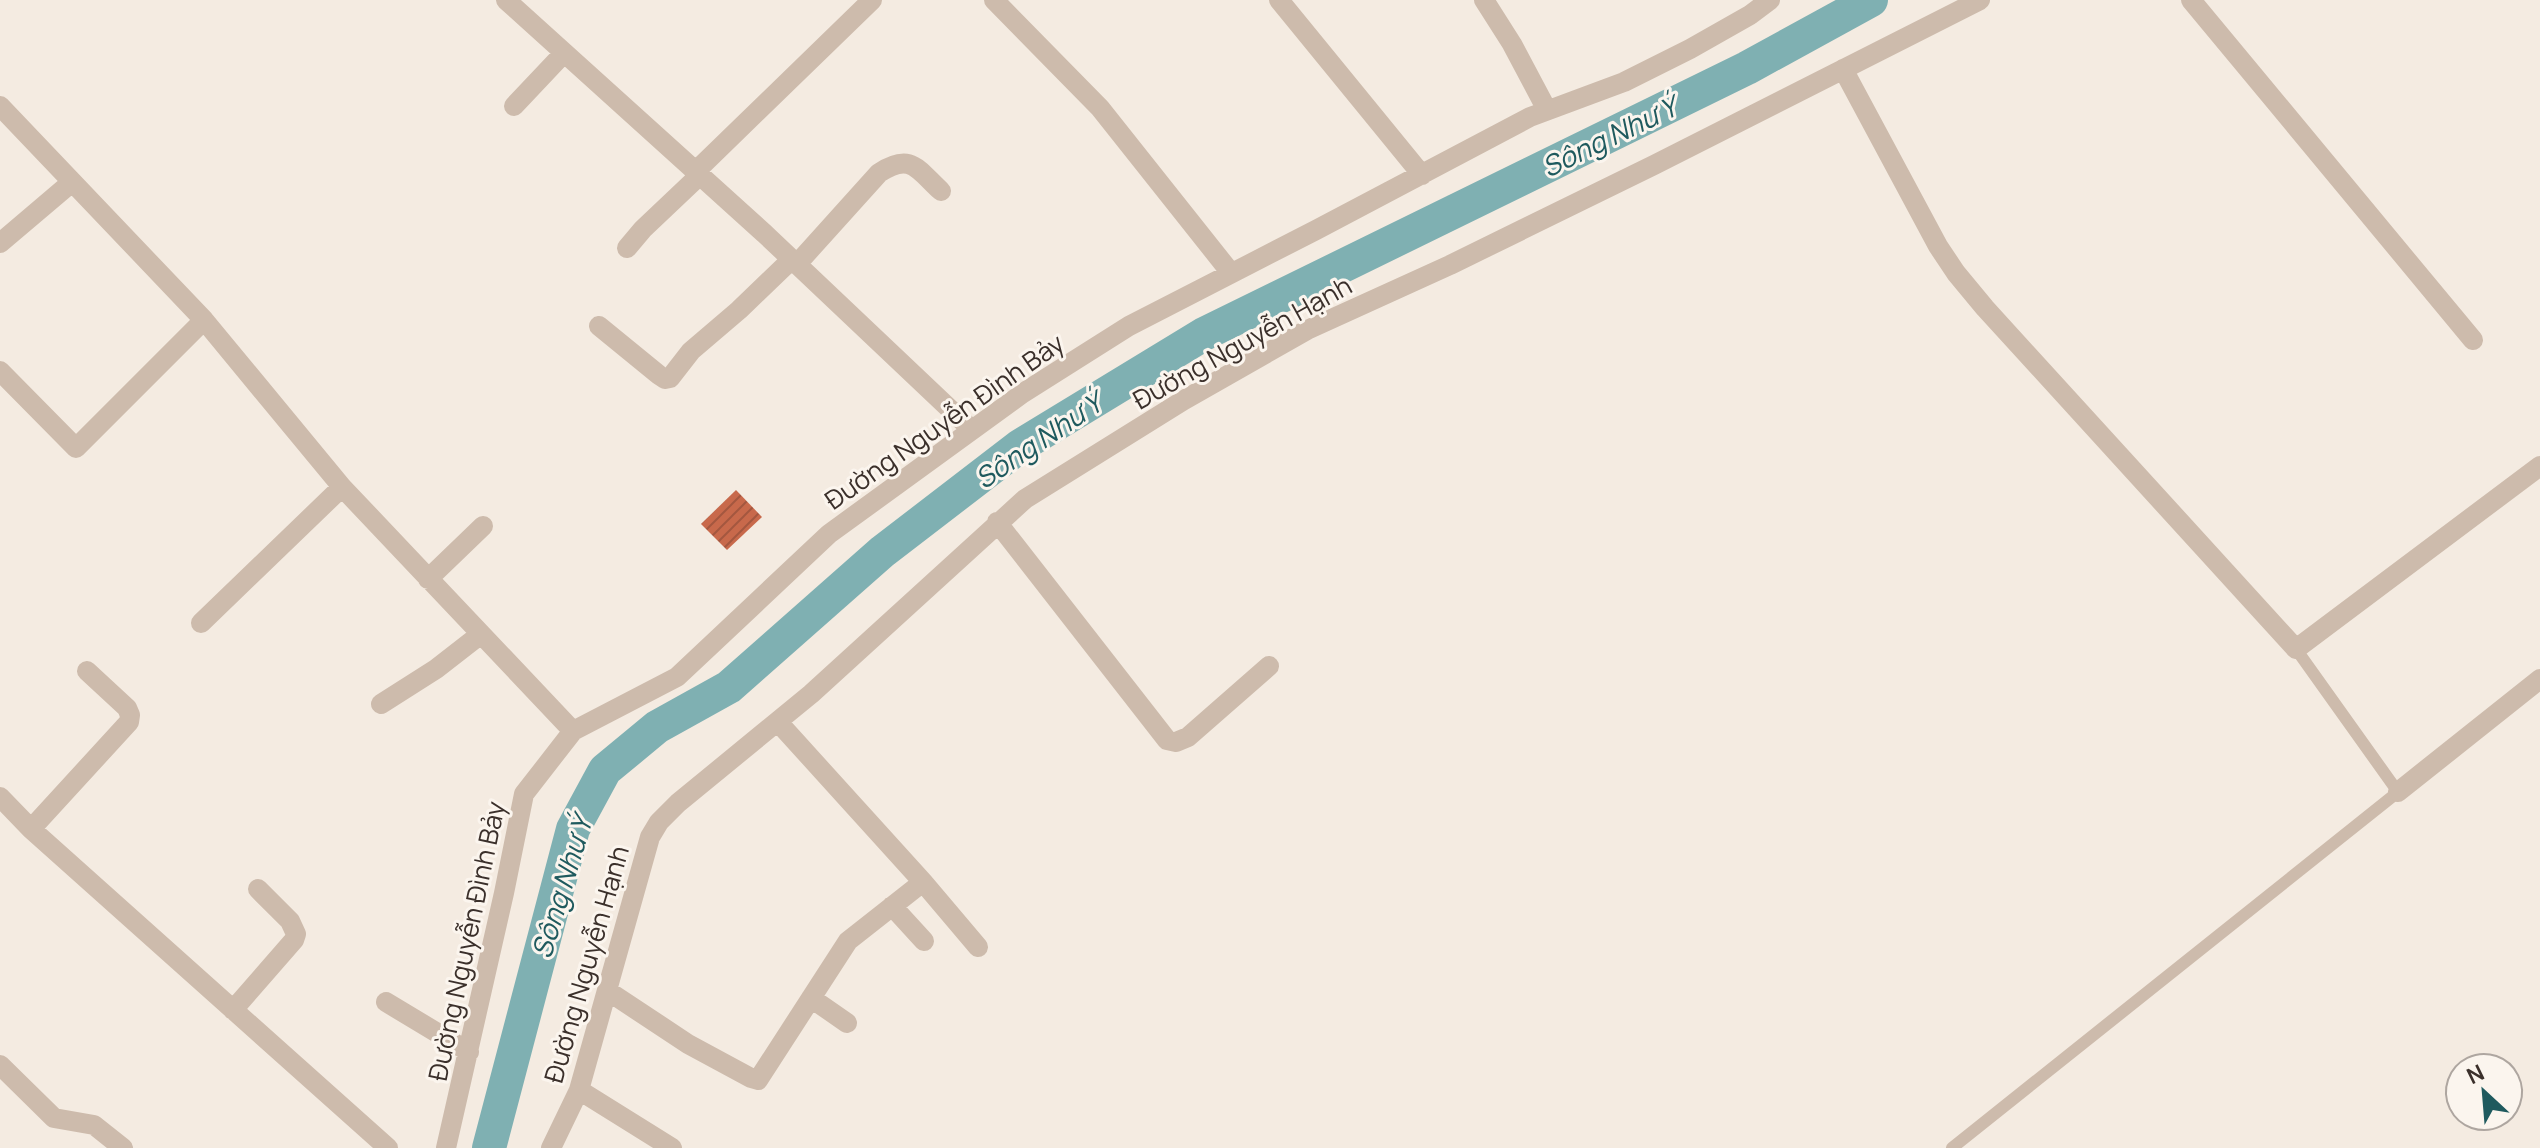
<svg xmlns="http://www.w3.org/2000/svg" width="2540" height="1148" viewBox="0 0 2540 1148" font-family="Manrope,sans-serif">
<defs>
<pattern id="building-hatch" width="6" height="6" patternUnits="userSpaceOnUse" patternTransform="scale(2)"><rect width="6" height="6" fill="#c8694b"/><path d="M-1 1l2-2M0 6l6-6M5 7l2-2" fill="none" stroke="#a4573f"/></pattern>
</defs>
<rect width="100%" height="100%" fill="#f4ebe1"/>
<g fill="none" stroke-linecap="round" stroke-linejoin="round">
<!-- river -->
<path stroke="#7fb0b2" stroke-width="34" d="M489,1148L573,829L605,770L657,727L729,687L882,552L1020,446L1204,334L1747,68L1871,0"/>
</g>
<!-- building -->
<path fill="url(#building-hatch)" d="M736,490L762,517L727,550L701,524Z"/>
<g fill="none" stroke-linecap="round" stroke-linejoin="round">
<!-- lane -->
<path stroke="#cdbbac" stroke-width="12" d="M1952,1148L2398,792L2296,649"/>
<!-- street -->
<path stroke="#cdbbac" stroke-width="20" d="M506,0L765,234L972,430
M994,0L1100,108L1231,273
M1279,0L1422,175
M1484,0L1512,44L1547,110
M2191,0L2473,340
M1843,69L1938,246L1956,273L1985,308L2296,649L2540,466
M0,106L204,320L342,487L573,731
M514,106L564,53
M696,171L872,0
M0,243L72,182
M627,248L643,229L700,175
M797,264L879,173C911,152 917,169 941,191
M599,326L659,375L665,379L670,378L691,351L739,310L792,259
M0,371L76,448L204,320
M997,522L1167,740L1176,742L1188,737L1269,666
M428,579L483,526
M201,623L342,487
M381,704L436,669L481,634
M2398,792L2540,679
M0,797L31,829L388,1148
M31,829L129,722L130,715L127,708L87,671
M923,882L978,947
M892,906L924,941
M608,991L688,1044L751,1078L758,1080L848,941L923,882L778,722
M811,998L847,1023
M386,1002L469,1052
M233,1010L294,940L296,934L290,921L258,889
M0,1065L54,1118L94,1125L123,1148
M579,1090L672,1148
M446,1148L504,893L524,794L573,731L677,677L829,534L1023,393L1129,326L1316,230L1530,117L1624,82L1690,49L1750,15L1770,0
M551,1148L579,1090L650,837L659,822L678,803L811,694L1025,499L1184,400L1307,330L1450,265L1654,165L1980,0"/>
</g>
<g text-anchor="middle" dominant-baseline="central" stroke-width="6" stroke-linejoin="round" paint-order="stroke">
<!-- street labels -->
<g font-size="26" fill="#3b302b" stroke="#fbf5ee">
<text transform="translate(1242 342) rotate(-29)">Đường Nguyễn Hạnh</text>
<text transform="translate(944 421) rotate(-35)">Đường Nguyễn Đình Bảy</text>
<text transform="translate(466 941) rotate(-78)">Đường Nguyễn Đình Bảy</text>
<text transform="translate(586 964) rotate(-74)">Đường Nguyễn Hạnh</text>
</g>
<!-- water labels -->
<g font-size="28" font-style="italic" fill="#1f5a5e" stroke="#fbf5ee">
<text transform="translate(1609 136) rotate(-26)">Sông Như Ý</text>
<text transform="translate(1038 440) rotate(-34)">Sông Như Ý</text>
<text transform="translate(561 887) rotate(-73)">Sông Như Ý</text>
</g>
</g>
<!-- north arrow -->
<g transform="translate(2484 1092) rotate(334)"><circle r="38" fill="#fbf5ee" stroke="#aea6a0" stroke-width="2"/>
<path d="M0-6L14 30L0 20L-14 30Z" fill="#1f5a5e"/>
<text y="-12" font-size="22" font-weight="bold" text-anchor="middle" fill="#3b302b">N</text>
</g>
</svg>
